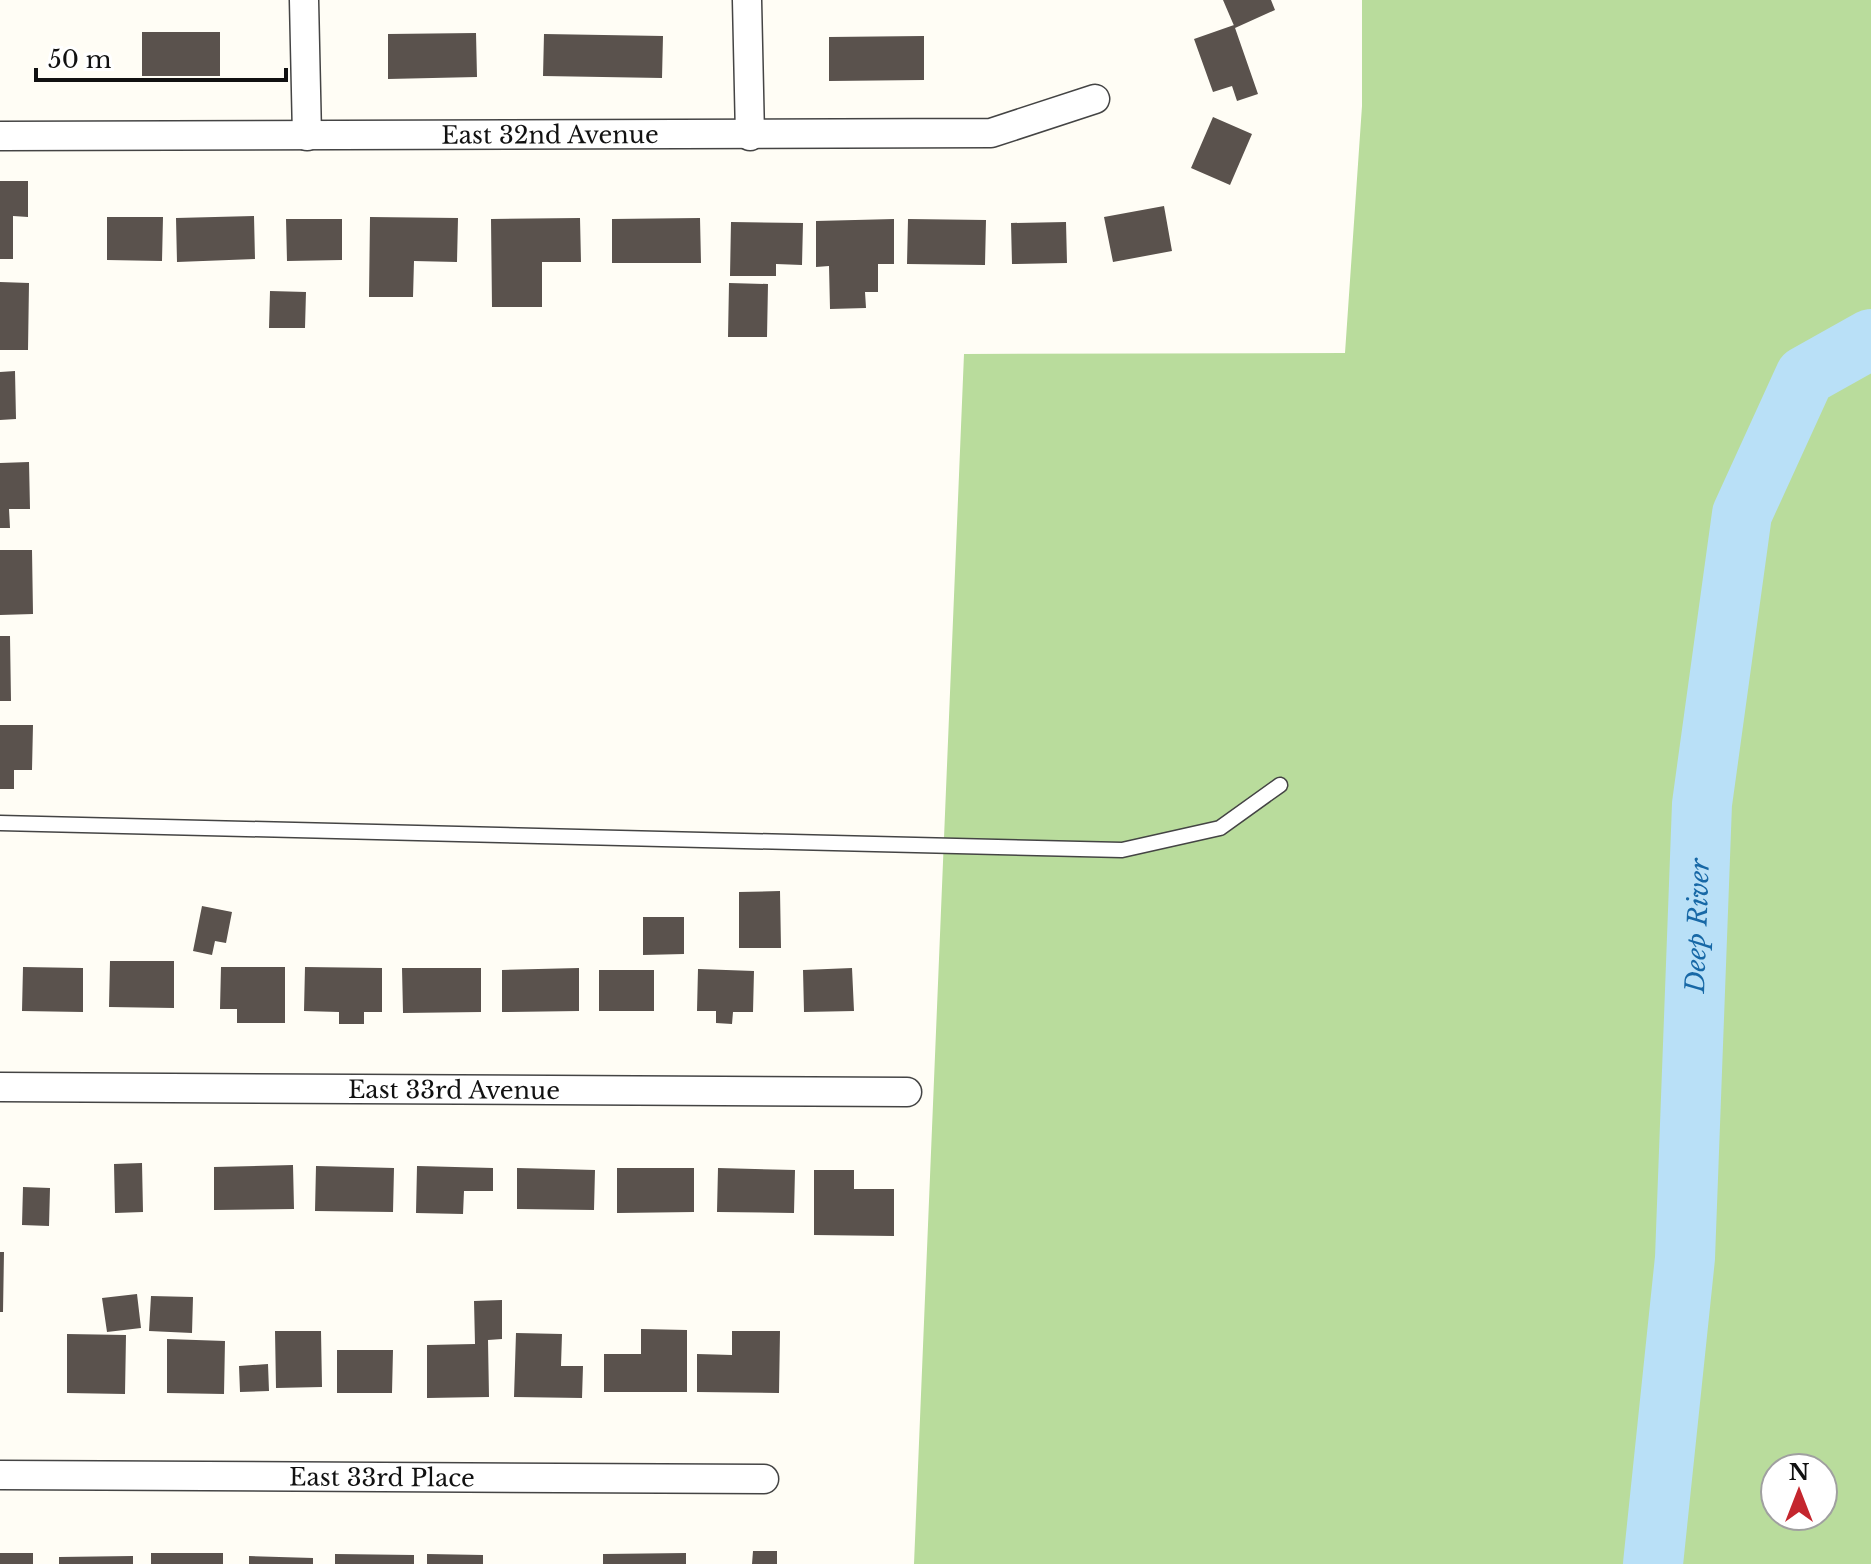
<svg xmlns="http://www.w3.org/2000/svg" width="1871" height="1564" viewBox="0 0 1871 1564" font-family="'Libre Baskerville',serif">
<rect width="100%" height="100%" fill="#fffdf5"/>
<!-- forest -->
<path fill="#b9dc9c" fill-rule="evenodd" d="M1362,0H1871V1564H914L964,354L1345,353L1362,106ZM1775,1468H1823V1516H1775Z"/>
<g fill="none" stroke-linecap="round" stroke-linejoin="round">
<!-- river -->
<path stroke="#b9e0f7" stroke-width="60" id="s1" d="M1653,1564L1685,1258L1702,804L1742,514L1805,376L1871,339"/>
</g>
<!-- building -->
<path fill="#5a524d" d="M1223,0H1271L1275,10L1235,28Z
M1234,25L1258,94L1237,101L1232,86L1213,92L1194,39Z
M142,32H220V76H142Z
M476,33L477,77L388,79V34Z
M544,34L663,36L662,78L543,76Z
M924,36V80L829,81V37Z
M1213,117L1252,134L1230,185L1191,168Z
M0,181H28V217L13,216V259H0Z
M1164,206L1172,251L1113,262L1104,217Z
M254,216L255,259L177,262L176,218Z
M107,217H163L162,261L107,260Z
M370,217L458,218L457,262L414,261L413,297H369Z
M580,218L581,262H542V307H492L491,219Z
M700,218L701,263H612V219Z
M286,219H342V260L287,261Z
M894,219V264H878V292H865L866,308L830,309L829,266L816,267V221Z
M908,219L986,220L985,265L907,264Z
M731,222L803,223L802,265L776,264V276H730Z
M1066,222L1067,263L1012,264L1011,223Z
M0,282L29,283L28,350H0Z
M729,283L768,284L767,337H728Z
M270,291L306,292L305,328H269Z
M15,371L16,419L0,420V372Z
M29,462L30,509H9L10,528H0V463Z
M0,550H32L33,614L0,615Z
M0,636H10L11,701H0Z
M0,725H33L32,770H14V789H0Z
M780,891L781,948H739V892Z
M202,906L232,912L226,943L215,941L212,955L193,951Z
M643,917H684V954L643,955Z
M110,961H174V1008L109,1007Z
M23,967L83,968V1012L22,1011Z
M221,967H285V1023H237V1009H220Z
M305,967L382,968V1012H364V1024H339V1012L304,1011Z
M402,968H481V1012L403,1013Z
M579,968V1011L502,1012V970Z
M852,968L854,1011L804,1012L803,970Z
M698,969L754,971L753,1012H733L732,1024L716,1023V1011H697Z
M599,970H654V1011H599Z
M142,1163L143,1212L115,1213L114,1164Z
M293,1165L294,1209L214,1210V1167Z
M316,1166L394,1168L393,1212L315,1211Z
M417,1166L493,1168V1191H464L463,1214L416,1213Z
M517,1168L595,1170L594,1210L517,1209Z
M617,1168H694V1212L617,1213Z
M718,1168L795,1170L794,1213L717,1212Z
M814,1170H854V1189H894V1236L814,1235Z
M23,1187L50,1188L49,1226L22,1225Z
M0,1252H4L3,1312H0Z
M137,1294L141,1328L107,1332L102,1298Z
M151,1296L193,1297L192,1333L149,1331Z
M502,1300V1339L488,1340L489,1397L427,1398V1345L475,1344L474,1301Z
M641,1329L687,1330V1392H604V1354H641Z
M275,1331H321L322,1387L276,1388Z
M732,1331H780L779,1393L697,1392V1354L732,1355Z
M516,1333L562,1334L561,1366H583L582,1398L514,1397Z
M67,1334L126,1335L125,1394L67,1393Z
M167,1339L225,1341L224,1394L167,1393Z
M337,1350H393L392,1393H337Z
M268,1364L269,1391L240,1392L239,1366Z
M753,1551H777V1564H752Z
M0,1553H33V1564H0Z
M151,1553H223V1564H151Z
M686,1553V1564H603V1554Z
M335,1554L414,1555V1564H335Z
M427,1554L483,1555V1564H427Z
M133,1556V1564H59V1557Z
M249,1556L313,1558V1564H249Z"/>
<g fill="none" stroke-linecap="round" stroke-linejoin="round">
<!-- service casing -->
<g stroke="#444" stroke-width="17">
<path id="service" d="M0,823L1122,850L1220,828L1280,785"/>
</g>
<!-- minor casing -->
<g stroke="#444" stroke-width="31">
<g id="minor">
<path d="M304,0L307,136"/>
<path d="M747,0L750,136"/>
<path id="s2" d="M0,136L991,133L1095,99"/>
<path id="s3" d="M0,1087L907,1092"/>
<path id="s4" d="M0,1475L764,1479"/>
</g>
</g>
<!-- service -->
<use href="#service" stroke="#fff" stroke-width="14"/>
<!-- minor -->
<use href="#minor" stroke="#fff" stroke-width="28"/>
</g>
<g text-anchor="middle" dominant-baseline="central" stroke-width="8" stroke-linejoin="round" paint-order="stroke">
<!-- street labels -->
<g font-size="24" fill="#111" stroke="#fff">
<text stroke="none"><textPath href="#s2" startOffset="550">East 32nd Avenue</textPath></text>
<text stroke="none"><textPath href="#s3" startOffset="454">East 33rd Avenue</textPath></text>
<text stroke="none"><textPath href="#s4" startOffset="382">East 33rd Place</textPath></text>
</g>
<!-- water labels -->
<g font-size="26" font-style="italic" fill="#1768a6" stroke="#fff">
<text stroke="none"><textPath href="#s1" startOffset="640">Deep River</textPath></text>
</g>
</g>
<!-- north arrow -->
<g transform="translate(1799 1492)"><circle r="38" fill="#ffffff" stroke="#a0a0a0" stroke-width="2"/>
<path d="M0-6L14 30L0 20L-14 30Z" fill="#c4262e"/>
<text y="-12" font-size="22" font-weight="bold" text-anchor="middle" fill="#111111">N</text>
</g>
<!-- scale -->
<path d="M36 68v12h250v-12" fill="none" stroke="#111111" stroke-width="4"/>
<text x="48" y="68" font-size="24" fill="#111111" stroke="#ffffff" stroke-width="6" paint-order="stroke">50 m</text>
</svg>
